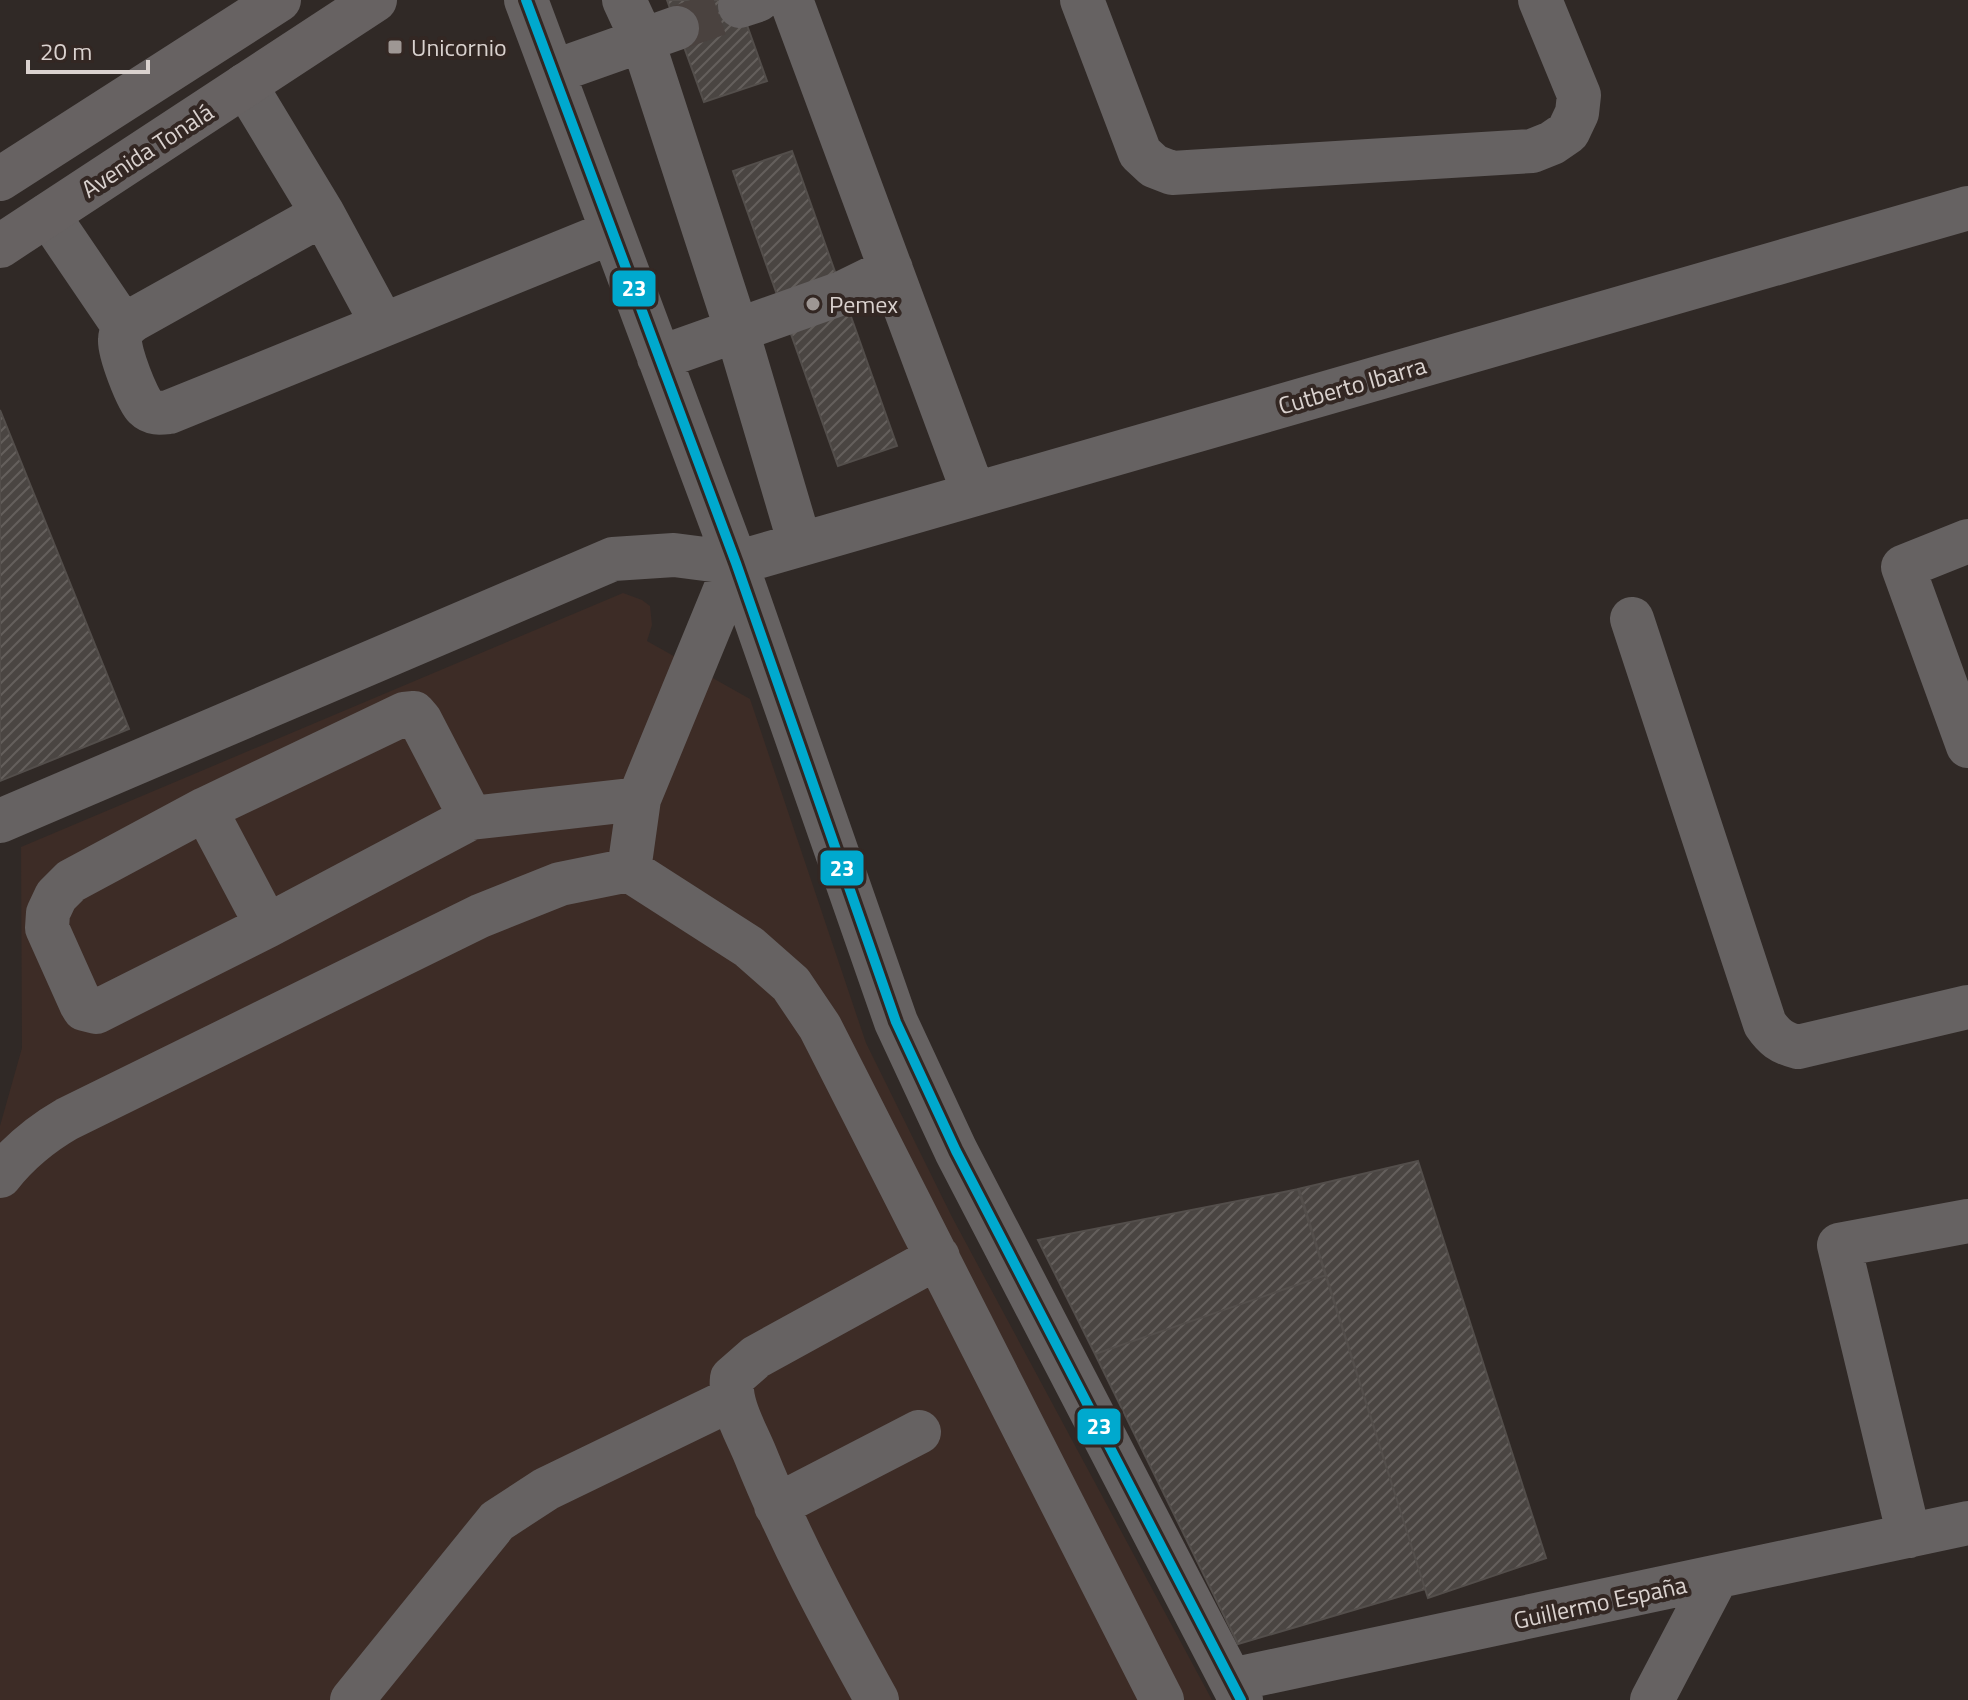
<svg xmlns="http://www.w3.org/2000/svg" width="1968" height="1700" viewBox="0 0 1968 1700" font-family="'Titillium Web',sans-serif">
<defs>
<pattern id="building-hatch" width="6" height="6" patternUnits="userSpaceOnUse" patternTransform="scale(2)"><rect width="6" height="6" fill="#4a4542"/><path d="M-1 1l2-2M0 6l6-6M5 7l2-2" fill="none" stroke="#645f5c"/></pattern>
</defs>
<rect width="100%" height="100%" fill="#302926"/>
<!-- built -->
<path fill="#3d2c26" d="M623,593L642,600L650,606L652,625L647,641L750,699L866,1043L952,1217L1212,1700H0V1126L22,1048L21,847Z"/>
<!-- building -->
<path fill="url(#building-hatch)" stroke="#534e4b" stroke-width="2" d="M667,0H738L767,81L704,102Z
M792,151L897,446L838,466L733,171Z
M0,410L129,729L0,781Z
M1418,1161L1546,1558L1428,1598L1298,1189Z
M1299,1189L1326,1275L1095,1354L1038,1240Z
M1326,1275L1425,1589L1238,1644L1095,1354Z"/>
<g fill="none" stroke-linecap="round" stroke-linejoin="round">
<!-- minor-tunnel -->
<path stroke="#4a423f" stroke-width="44" stroke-dasharray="44 22" stroke-linecap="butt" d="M677,28L740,6"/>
<!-- minor -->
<path stroke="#666262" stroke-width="44" d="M526,0L736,563L896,1022L956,1151L1241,1700
M624,0L642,39L737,331L800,544
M791,0L974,494
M1082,0L1140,153L1154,166L1172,173L1532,151L1552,143L1568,132L1577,113L1579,95L1540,0
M740,6L758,0
M553,72L677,28
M245,85L323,214
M48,215L124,327
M383,325L323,214L133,320C126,325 120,331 120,340C119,352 137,399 145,407C152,414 160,413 169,412L612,232
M659,358L842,293L891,269
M1968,541L1903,567L1968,746
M1632,619L1765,1024C1774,1037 1781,1043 1798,1047L1968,1007
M205,809L267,926
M471,818L420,720L414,713L404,714L205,809L71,881L56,896L48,913L47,928L81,1004L84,1009L96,1012L267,926L471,818L639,799
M0,821L613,559L674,555L736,563L1968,208
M629,870L639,799L736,563
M0,1176C19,1152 41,1134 67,1119L480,916L560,884L629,870L749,947L791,984L820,1027L1162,1700
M776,1506L919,1432
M1909,1536L1839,1245L1968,1221
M1231,1680L1968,1523
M352,1700L497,1521L546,1489L732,1399
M877,1700C832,1619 789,1539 755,1454C745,1430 729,1404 732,1378L756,1357L938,1257
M1652,1700L1716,1578"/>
<!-- major -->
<path stroke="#676262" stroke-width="44" d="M0,179L279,0
M0,246L375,0"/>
<!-- bus-1 casing -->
<g stroke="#332723" stroke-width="16">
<path id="bus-1" d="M526,0L736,563L896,1022L956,1151L1241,1700"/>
</g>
<!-- bus-1 -->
<use href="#bus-1" stroke="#00a9ce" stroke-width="10"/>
</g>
<!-- markers -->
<g fill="#9e9794" stroke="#332723" stroke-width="3">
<rect x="387" y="39" width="16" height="16" rx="4"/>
<circle cx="813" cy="304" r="8"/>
</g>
<g text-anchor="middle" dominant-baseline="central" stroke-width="8" stroke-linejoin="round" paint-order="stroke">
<!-- poi labels -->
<g font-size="24" fill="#dad2cf" stroke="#332723" text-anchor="start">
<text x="411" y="47">Unicornio</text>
<text x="829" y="304">Pemex</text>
</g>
<!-- street labels -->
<g font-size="24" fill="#dad2cf" stroke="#332723">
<text transform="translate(147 150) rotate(-33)">Avenida Tonalá</text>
<text transform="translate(1352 385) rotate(-16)">Cutberto Ibarra</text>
<text transform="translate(1600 1602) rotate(-12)">Guillermo España</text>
</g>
</g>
<g stroke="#332723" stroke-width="3">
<rect x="611" y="269" width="46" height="39" rx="8" fill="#00a9ce"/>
<rect x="819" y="849" width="46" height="38" rx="8" fill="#00a9ce"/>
<rect x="1076" y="1407" width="46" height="39" rx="8" fill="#00a9ce"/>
</g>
<g font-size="22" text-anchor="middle" font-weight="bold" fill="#fff">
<text x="634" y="296">23</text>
<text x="842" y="876">23</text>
<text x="1099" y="1434">23</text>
</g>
<!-- scale -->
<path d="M28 60v12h120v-12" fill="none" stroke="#dad2cf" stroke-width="4"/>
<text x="40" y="60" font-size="24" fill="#dad2cf" stroke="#332723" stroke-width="6" paint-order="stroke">20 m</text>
</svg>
